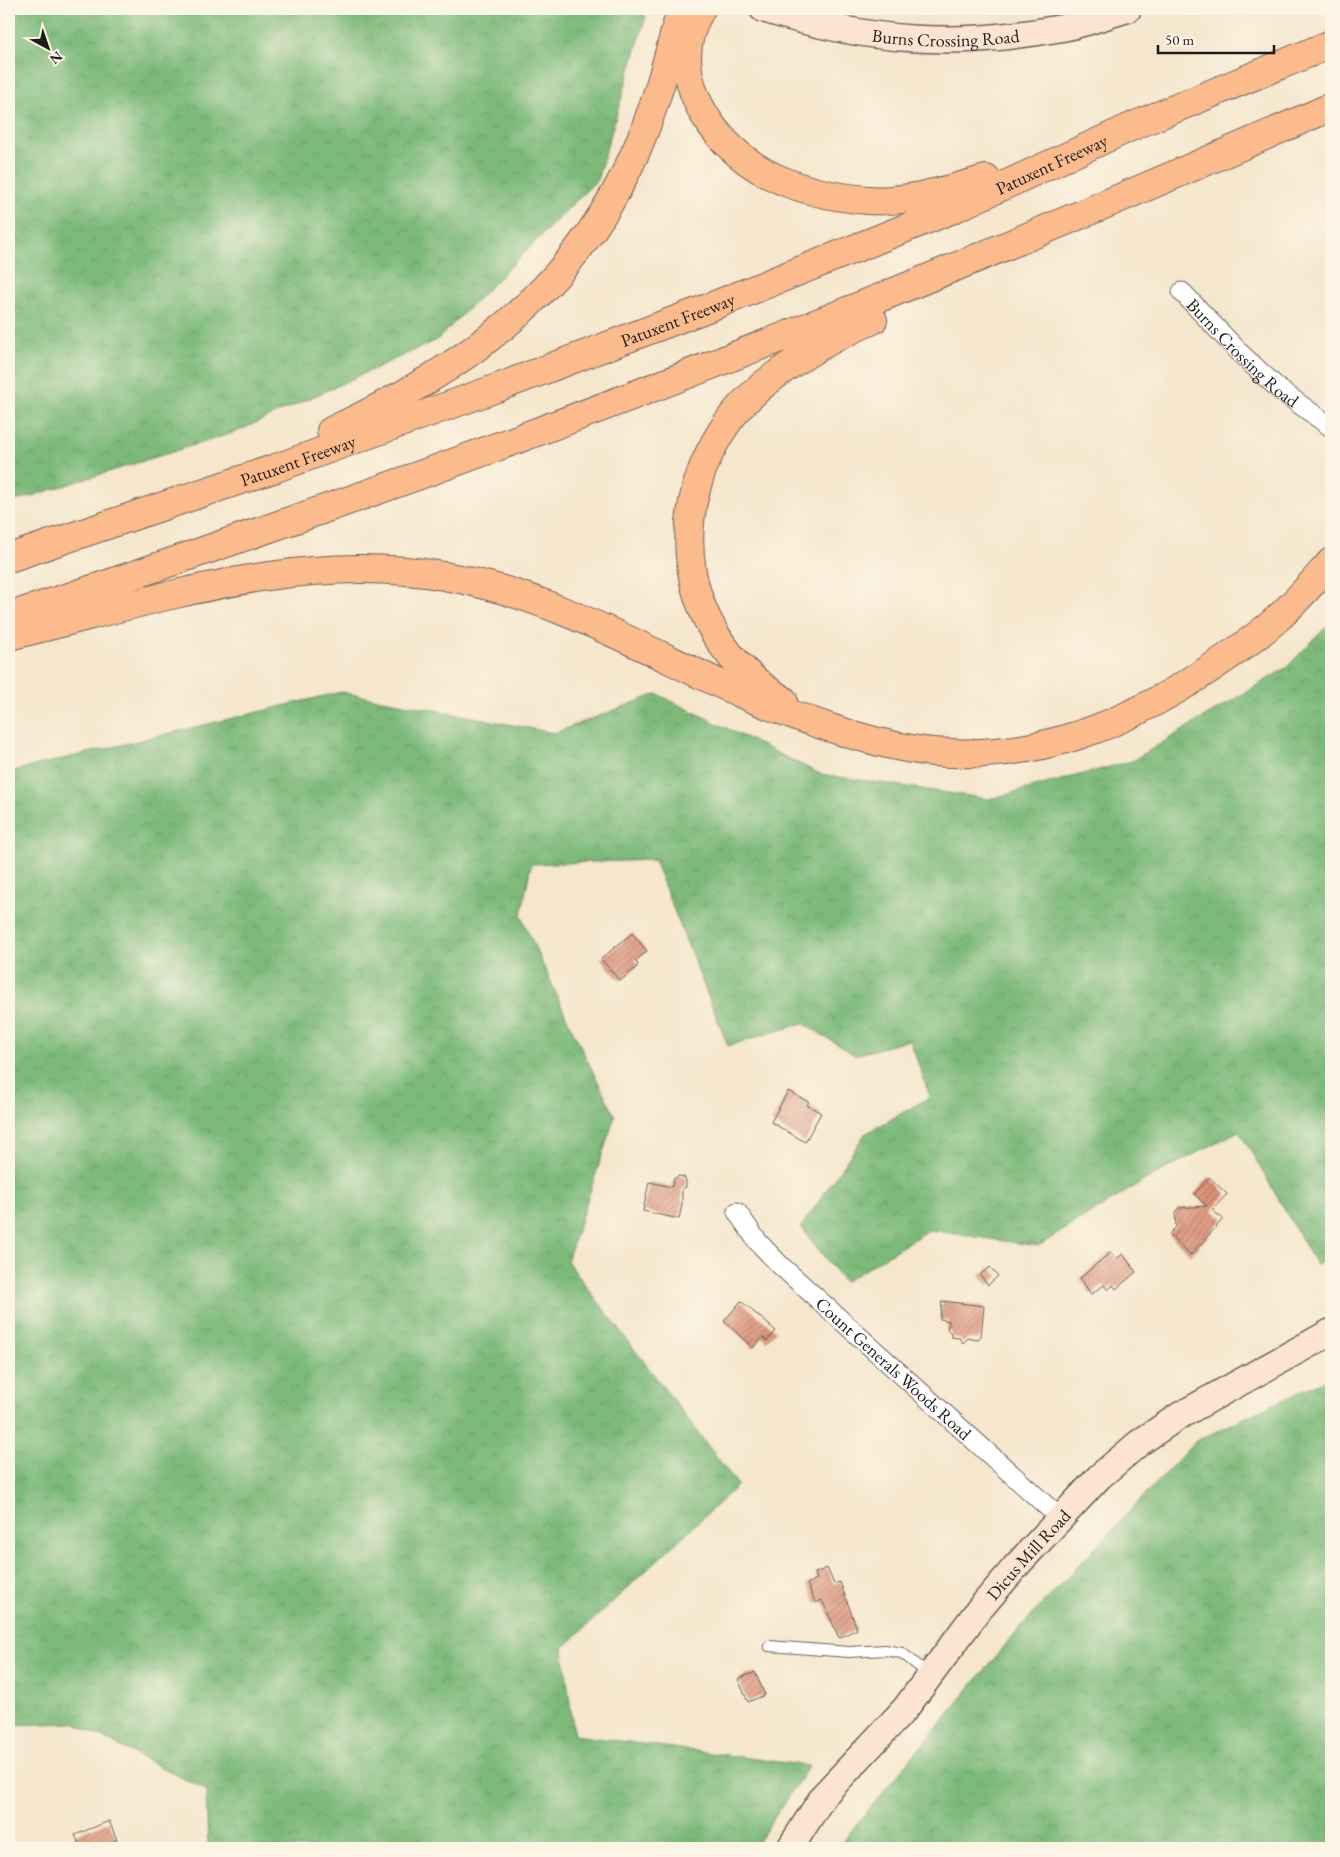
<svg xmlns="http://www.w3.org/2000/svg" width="1340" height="1857" viewBox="0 0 1340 1857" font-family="'EB Garamond',serif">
<defs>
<pattern id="forest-crowns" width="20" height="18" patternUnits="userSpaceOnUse" patternTransform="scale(1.25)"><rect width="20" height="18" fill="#7dba7a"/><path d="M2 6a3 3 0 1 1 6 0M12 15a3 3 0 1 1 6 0" fill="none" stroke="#6b9f69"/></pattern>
<pattern id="building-hatch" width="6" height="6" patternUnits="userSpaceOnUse" patternTransform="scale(1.25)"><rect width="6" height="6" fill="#dc9278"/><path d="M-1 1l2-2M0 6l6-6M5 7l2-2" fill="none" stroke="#b27662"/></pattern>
</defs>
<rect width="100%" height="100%" fill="#fcf5e5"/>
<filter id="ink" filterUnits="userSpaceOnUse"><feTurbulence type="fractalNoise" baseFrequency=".02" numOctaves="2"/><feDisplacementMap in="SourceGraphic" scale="10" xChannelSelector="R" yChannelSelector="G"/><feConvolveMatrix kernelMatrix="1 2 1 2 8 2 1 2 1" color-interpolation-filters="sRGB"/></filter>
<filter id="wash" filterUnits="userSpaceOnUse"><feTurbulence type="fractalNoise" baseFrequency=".0096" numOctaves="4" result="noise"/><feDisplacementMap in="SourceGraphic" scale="20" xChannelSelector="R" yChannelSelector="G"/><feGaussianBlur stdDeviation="1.12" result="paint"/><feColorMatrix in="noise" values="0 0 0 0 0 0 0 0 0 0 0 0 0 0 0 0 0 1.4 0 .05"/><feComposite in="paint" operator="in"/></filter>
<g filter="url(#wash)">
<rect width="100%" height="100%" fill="#f5e6cc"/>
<!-- forest -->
<path fill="url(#forest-crowns)" stroke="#4c6b4b" d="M9,9H638L646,16L597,180L437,340L236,432L9,503Z
M1331,622V1259L1316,1264L1239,1131L1150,1177L1038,1246L929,1230L844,1282L801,1227L865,1134L930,1097L910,1040L855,1055L803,1023L728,1046L654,860L531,864L521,916L570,1025L615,1116L567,1261L738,1485L563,1648L574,1735L809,1766L754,1848H208L206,1790L74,1723L9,1725V772L341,692L554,733L657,694L820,774L989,799L1132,761L1286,668Z
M1331,1377V1848H837L1018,1630L1196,1441Z"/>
<g id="blocks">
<!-- building -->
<path fill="url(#building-hatch)" d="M632,933L647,951L635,961L638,964L636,968L620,981L601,959Z
M788,1091L809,1102L807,1105L821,1113L805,1142L771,1122Z
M679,1176L684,1177L686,1181V1187L682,1189V1204L679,1219L643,1211L649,1182L672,1187L674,1179Z
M1209,1177L1227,1194L1212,1210L1223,1219L1191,1255L1169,1234L1176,1227L1175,1212L1179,1208L1207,1206L1194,1194Z
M1111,1252L1116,1259L1123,1254L1136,1272L1116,1289L1113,1285L1108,1290L1104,1285L1091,1294L1080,1278Z
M990,1267L998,1276L988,1285L980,1275Z
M741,1301L776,1331L767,1341L763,1337L753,1348L724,1321Z
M942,1301L984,1306L981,1336L977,1340L968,1338L963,1343L959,1338L951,1337V1333L947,1329L949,1321L940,1319Z
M827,1568L834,1584L840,1582L857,1629L839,1638L822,1600L816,1603L807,1584L817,1579L815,1573Z
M755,1672L765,1695L748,1702L738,1679Z
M109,1821L117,1840L114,1841L117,1848H81L75,1835Z"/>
</g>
</g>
<g filter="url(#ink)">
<use href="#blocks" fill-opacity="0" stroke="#68635a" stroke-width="1"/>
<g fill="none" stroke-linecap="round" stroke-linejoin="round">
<!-- lane casing -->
<g stroke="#68635a" stroke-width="12">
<path id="lane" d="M769,1646L849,1652L885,1650L902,1653L930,1675"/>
</g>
<!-- street casing -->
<g stroke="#68635a" stroke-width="21">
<g id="street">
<path id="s1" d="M1182,292L1242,355L1280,390L1331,427"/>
<path id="s2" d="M737,1212L758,1242L780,1265L1060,1518"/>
</g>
</g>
<!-- secondary casing -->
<g stroke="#68635a" stroke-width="29">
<g id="secondary">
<path id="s3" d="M763,9C868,42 954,48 1062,28C1084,24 1106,15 1128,9"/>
<path id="s4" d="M790,1848L824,1795L905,1709L977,1612L1017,1565L1099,1477L1139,1443L1179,1416L1331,1332"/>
</g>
</g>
<!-- highway casing -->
<g stroke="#68635a" stroke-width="30">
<g id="highway">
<path d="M701,9C663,72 710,144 768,174C799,190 832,197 867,200C906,203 948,190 986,179"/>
<path d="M331,431C460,371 568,296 630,164C654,114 667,62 681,9"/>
<path id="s5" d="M9,558L276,468L497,388L710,307L953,209L1133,126L1331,44"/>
<path d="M9,616C84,593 157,567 232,541C605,414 970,265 1331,107"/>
<path d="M9,636C151,602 296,550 444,576C550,594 645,650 742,694C796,718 875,746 933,752C1037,761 1123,726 1208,670C1232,654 1256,638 1277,619C1296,602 1314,581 1331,562"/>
<path d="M783,700C678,638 661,509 733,415C764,376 827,339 873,320"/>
</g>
</g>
<!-- lane -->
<use href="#lane" stroke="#fff" stroke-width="10"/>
<!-- street -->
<use href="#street" stroke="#fff" stroke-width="19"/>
<!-- secondary -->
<use href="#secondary" stroke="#fde4d1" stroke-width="26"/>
<!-- highway -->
<use href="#highway" stroke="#fbbb8d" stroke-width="28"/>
</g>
</g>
<g text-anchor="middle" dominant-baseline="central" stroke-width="5" stroke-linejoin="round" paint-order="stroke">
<!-- street labels -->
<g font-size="18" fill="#1c1c1c" stroke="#fcf5e5">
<text stroke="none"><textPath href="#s3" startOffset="186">Burns Crossing Road</textPath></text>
<text stroke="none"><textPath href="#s5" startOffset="1115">Patuxent Freeway</textPath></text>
<text stroke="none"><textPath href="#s5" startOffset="710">Patuxent Freeway</textPath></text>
<text stroke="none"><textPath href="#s1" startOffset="86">Burns Crossing Road</textPath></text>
<text stroke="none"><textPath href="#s5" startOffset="305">Patuxent Freeway</textPath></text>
<text stroke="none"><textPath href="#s2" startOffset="222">Count Generals Woods Road</textPath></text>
<text stroke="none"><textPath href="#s4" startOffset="379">Dicus Mill Road</textPath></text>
</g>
</g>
<!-- margin -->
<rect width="1340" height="1857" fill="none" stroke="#fcf5e5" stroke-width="30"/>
<!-- north arrow -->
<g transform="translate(48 48) rotate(140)" stroke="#fcf5e5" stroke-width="4" paint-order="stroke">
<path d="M0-4L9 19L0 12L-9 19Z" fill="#1c1c1c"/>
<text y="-8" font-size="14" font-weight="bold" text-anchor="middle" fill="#1c1c1c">N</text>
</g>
<!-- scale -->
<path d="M1158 45v8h116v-8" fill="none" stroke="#1c1c1c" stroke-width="2.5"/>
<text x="1165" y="45" font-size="15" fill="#1c1c1c" stroke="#fcf5e5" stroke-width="4" paint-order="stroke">50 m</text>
</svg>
